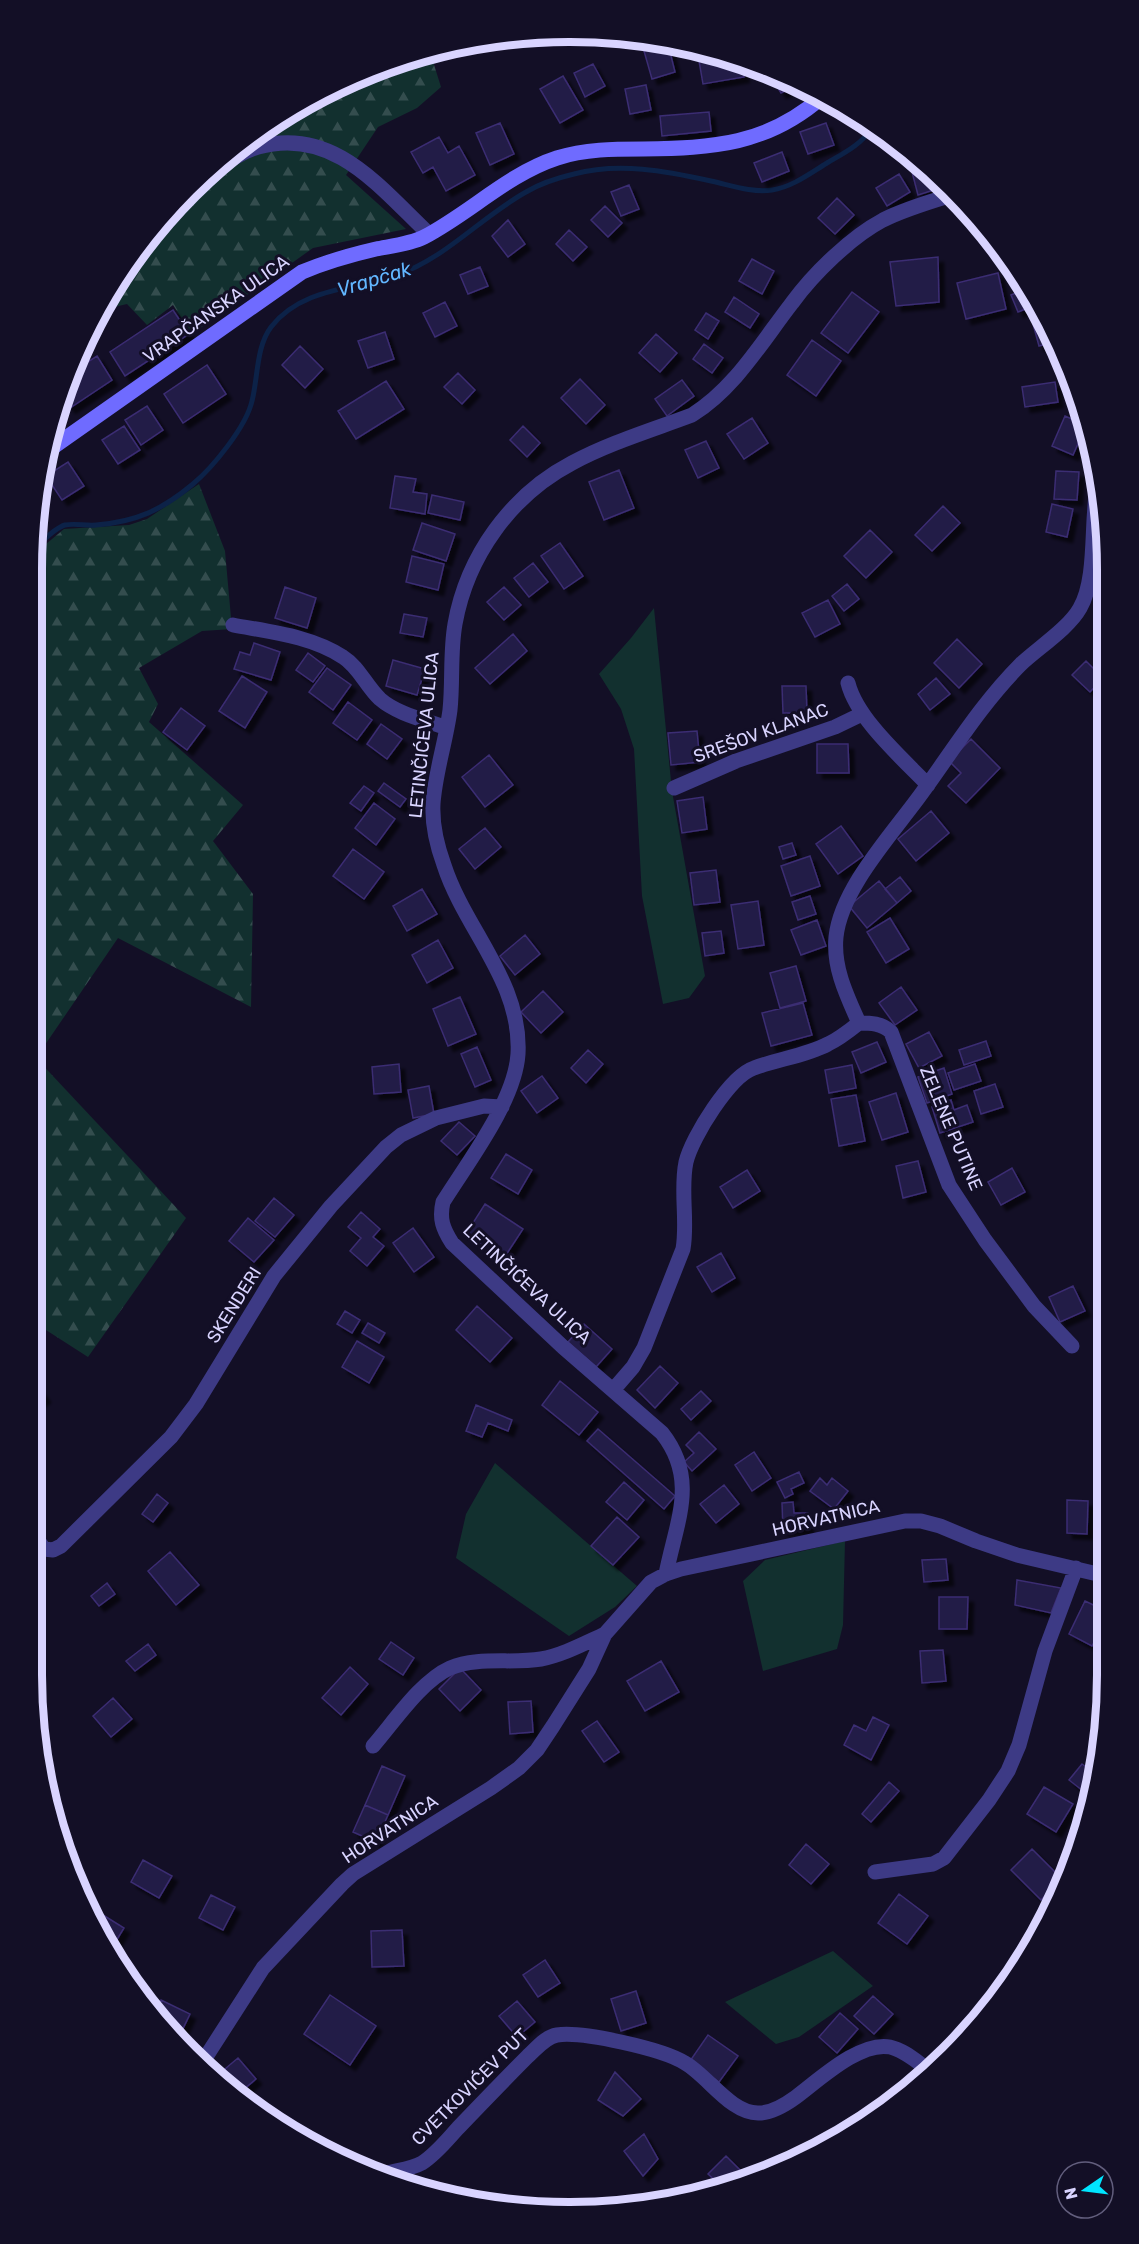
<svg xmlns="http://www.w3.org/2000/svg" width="1139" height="2244" viewBox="0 0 1139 2244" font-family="Rubik,sans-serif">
<defs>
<pattern id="forest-firs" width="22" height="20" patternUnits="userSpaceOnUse" patternTransform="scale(1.5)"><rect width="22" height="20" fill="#12302f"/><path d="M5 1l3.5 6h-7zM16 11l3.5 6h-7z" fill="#344d4e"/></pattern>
<filter id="shadow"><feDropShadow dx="5.5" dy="5.5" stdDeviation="1.5" flood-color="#0009"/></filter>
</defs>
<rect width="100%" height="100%" fill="#130f26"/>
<!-- green -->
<path fill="#12302f" d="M654,608L672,791L705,976L689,998L663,1004L642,896L634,749L621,709L599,674L631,638Z
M495,1463L637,1586L615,1607L569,1636L456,1558L466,1514Z
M845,1541L843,1625L837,1649L763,1671L743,1581L765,1560Z
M833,1951L873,1986L799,2037L776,2044L725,2002Z"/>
<!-- forest -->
<path fill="url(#forest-firs)" d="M430,52L441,87L417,108L378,127L346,175L406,229L313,248L192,334L173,305L147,325L127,304L101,310L142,242L215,165L300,104L396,60Z
M199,484L225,551L232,629L202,631L139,668L158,704L149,722L243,805L213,841L253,894L251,1007L118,938L36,1058L186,1218L88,1357L32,1321L33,555L64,529L129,525L147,519Z"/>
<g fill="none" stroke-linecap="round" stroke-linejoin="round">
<!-- stream -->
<path stroke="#0c2248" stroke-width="5" d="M33,550C41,543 54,528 65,525C75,523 86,526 96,525C136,522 162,510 193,484C213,467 246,427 252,401C258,378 256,347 271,327C301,288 354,289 397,275C446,258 481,217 526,192C541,183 557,178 574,174C619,162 666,171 711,181C730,185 752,193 772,190C792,187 809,174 827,163C842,154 861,145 871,129"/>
</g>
<!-- building -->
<path fill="#241b47" stroke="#3b2d73" stroke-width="1.5" filter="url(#shadow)" d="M668,44L675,72L652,79L644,51Z
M726,56L741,62L744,77L703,84L699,61Z
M593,64L605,86L585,97L574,73Z
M769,73L798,84L781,93Z
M563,76L583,110L560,123L540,89Z
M646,85L651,110L630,114L625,89Z
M709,112L711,131L662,136L660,116Z
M500,123L514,154L490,165L476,133Z
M826,123L834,145L808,154L800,132Z
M439,137L448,153L459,146L475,175L446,191L433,167L423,173L411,152Z
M782,152L789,171L762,182L754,163Z
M927,168L938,180L940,188L918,195L912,172Z
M899,174L910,192L887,206L876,188Z
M629,185L639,209L621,216L611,192Z
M837,198L854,215L835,234L818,218Z
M605,206L622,223L608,237L591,220Z
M508,220L525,244L508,257L492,236Z
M569,230L587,247L573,261L556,244Z
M938,257L939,302L896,306L890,262Z
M752,259L774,271L762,294L739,281Z
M480,267L488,286L468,294L460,275Z
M998,273L1006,309L966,319L957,283Z
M1024,290L1033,306L1018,312L1011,295Z
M852,292L879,312L848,353L821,333Z
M734,297L759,314L750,328L725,312Z
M445,302L457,326L435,337L423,313Z
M173,310L189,334L125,376L110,352Z
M706,313L719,321L708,339L695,330Z
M1042,321L1054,342L1039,346L1033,324Z
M385,332L394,359L368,368L358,341Z
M656,334L677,353L660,372L639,353Z
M812,340L841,361L816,396L787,375Z
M704,344L723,358L712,373L693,359Z
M300,346L323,369L305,388L282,365Z
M97,356L112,380L70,408L62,397L72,372Z
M207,365L226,394L183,423L164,394Z
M458,373L475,390L462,404L444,387Z
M580,379L605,405L586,424L561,398Z
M682,380L694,396L667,416L655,399Z
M386,381L404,409L356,439L338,411Z
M1055,382L1058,402L1025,407L1022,387Z
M147,406L163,430L141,445L125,420Z
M1065,416L1083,424L1084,430L1073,455L1052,446Z
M752,418L768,443L744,459L727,434Z
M124,426L140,450L118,464L102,440Z
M523,426L540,443L527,457L510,440Z
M706,441L719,468L698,478L685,450Z
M68,462L84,486L62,500L46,476Z
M619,470L634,508L604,520L589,482Z
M1056,471L1079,472L1077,500L1054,499Z
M395,476L416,479L413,492L427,494L425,514L390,508Z
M432,495L464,502L460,520L428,513Z
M1052,504L1073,509L1067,537L1046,532Z
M943,506L960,523L932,551L915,535Z
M422,523L455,534L446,561L413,550Z
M870,530L892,552L866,578L844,556Z
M560,543L583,576L564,589L541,556Z
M412,556L444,564L438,590L406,582Z
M533,563L548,582L529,597L514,578Z
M847,584L859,599L844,611L832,596Z
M285,587L316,598L307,628L275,618Z
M504,587L521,605L504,620L487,602Z
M828,600L840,624L815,637L802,613Z
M404,614L427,618L423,637L400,633Z
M513,634L527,651L490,684L475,668Z
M957,639L982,664L959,688L934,663Z
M254,643L280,652L271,680L234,669L240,652L250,655Z
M308,653L325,666L313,682L296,670Z
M393,660L425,669L417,695L386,686Z
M1086,661L1103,678L1090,692L1072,675Z
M327,668L351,685L333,710L309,692Z
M242,676L267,692L245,728L219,711Z
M936,678L950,694L930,710L918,694Z
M782,686H806L807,713H783Z
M348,702L372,720L357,740L333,723Z
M181,708L205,726L187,750L163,732Z
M381,724L402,739L387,759L367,744Z
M697,731L700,762L671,765L668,733Z
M971,739L1000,768L966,803L948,786L961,773L949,761Z
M817,744H848L849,773H817Z
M489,755L513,785L485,807L462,777Z
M384,783L406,799L400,807L378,791Z
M364,786L374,793L361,811L350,803Z
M703,797L707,829L682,833L677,801Z
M374,803L395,819L376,845L355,828Z
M931,811L949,833L916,861L898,839Z
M841,826L863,856L838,874L816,844Z
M485,828L501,847L475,869L459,849Z
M792,843L796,855L783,859L779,847Z
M353,849L384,872L364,899L333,876Z
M810,856L820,886L791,896L781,866Z
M716,870L720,902L694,905L690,873Z
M900,877L911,891L897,903L885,889Z
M879,881L897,903L867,928L849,906Z
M422,889L437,914L407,931L393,906Z
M810,896L816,914L798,920L792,902Z
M758,901L764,945L738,949L731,905Z
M890,918L909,949L886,963L867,932Z
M817,920L826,946L801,955L791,930Z
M721,931L724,953L705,956L702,933Z
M525,935L540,954L515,975L500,956Z
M438,940L453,968L427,983L412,955Z
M796,966L806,1001L780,1008L770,973Z
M901,987L917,1010L895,1025L879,1003Z
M543,991L563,1012L541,1033L521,1012Z
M460,997L476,1034L448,1046L433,1009Z
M803,1003L812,1035L771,1046L762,1013Z
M929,1032L942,1056L919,1068L906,1044Z
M986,1041L991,1056L964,1065L959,1050Z
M877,1042L886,1062L861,1073L852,1052Z
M477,1047L491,1080L475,1087L461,1054Z
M588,1050L603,1064L586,1083L571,1068Z
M399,1064L401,1092L374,1094L372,1067Z
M975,1064L981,1081L954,1090L948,1073Z
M852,1065L856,1088L829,1093L825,1070Z
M944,1068L952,1094L927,1103L918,1077Z
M542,1076L558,1098L537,1113L521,1091Z
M995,1084L1003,1107L981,1114L974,1091Z
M429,1086L434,1114L413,1118L408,1090Z
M896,1093L908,1132L882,1140L869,1102Z
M856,1095L865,1141L839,1146L831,1099Z
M951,1100L954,1110L967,1105L973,1122L940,1133L932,1107Z
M459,1122L475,1136L457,1155L441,1141Z
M506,1154L532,1170L518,1194L491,1178Z
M918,1161L926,1192L903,1198L896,1166Z
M1012,1168L1025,1192L1001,1205L988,1182Z
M747,1170L760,1191L733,1208L720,1187Z
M274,1198L294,1215L275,1237L255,1221Z
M485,1204L523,1229L504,1258L466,1234Z
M361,1212L380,1229L373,1237L384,1246L367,1266L350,1251L361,1238L348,1227Z
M248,1218L274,1240L254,1262L229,1241Z
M413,1228L434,1257L414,1272L393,1243Z
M721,1253L735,1278L712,1292L697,1267Z
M1073,1286L1085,1311L1060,1322L1049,1297Z
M477,1306L512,1338L490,1362L456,1330Z
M345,1311L360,1320L352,1333L337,1324Z
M368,1323L385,1333L379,1343L362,1333Z
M584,1324L612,1349L596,1367L568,1342Z
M357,1341L384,1357L369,1383L342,1367Z
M660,1366L678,1383L655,1408L637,1390Z
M32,1380L45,1397L32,1407Z
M560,1381L598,1412L579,1435L542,1405Z
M701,1391L711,1401L691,1420L681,1409Z
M476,1405L512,1420L508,1431L488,1423L482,1437L466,1431Z
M598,1429L675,1496L664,1509L587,1441Z
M699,1432L716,1449L692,1471L684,1462L694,1453L686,1445Z
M754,1452L771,1478L752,1491L735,1465Z
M799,1472L804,1483L791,1489L793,1494L785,1498L777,1482Z
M820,1478L827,1485L832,1478L848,1491L834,1509L810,1491Z
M624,1482L644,1500L627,1520L606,1502Z
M724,1485L739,1504L716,1523L700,1504Z
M157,1494L168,1503L153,1522L142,1514Z
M1067,1500L1088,1501L1087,1534L1067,1533Z
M793,1502L794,1513H808V1529L783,1530L782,1503Z
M617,1517L639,1537L613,1565L591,1546Z
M170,1552L199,1585L176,1605L148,1571Z
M946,1559L948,1580L924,1582L922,1560Z
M1017,1580L1061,1588L1051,1613L1015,1605Z
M107,1583L115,1594L99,1606L91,1596Z
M939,1597H968L967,1629H939Z
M1085,1601L1106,1611V1619L1092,1646L1069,1634Z
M391,1642L414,1658L403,1675L379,1659Z
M148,1644L156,1655L135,1671L126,1661Z
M943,1650L946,1681L922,1683L920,1651Z
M661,1661L679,1692L645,1711L627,1681Z
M350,1667L368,1684L341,1715L322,1698Z
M460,1668L481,1690L460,1711L439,1689Z
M113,1698L132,1719L111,1737L93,1716Z
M531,1701L533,1732L510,1734L508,1702Z
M873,1717L889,1725L871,1760L844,1745L854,1725L866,1731Z
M597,1721L619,1752L604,1762L582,1731Z
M1082,1764L1096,1774L1092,1798L1069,1780Z
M382,1766L405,1776L388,1815L365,1805Z
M889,1782L899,1791L871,1822L862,1814Z
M1044,1787L1073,1804L1056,1832L1027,1814Z
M365,1805L388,1815L376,1842L353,1832Z
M806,1844L829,1864L811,1884L789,1865Z
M1032,1849L1062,1879L1041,1900L1011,1870Z
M143,1860L172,1876L159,1898L131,1882Z
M899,1894L928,1916L907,1944L878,1923Z
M211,1895L235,1907L223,1930L199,1918Z
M95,1910L124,1928L113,1946L94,1912Z
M402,1930L404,1966L372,1967L371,1931Z
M545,1960L560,1983L538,1997L523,1975Z
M636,1991L646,2023L621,2031L611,1999Z
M330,1995L376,2026L350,2065L304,2034Z
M873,1996L893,2014L874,2034L854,2016Z
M161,2000L190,2014L178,2039L154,2014Z
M517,2001L535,2022L517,2037L499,2016Z
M840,2013L858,2029L837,2053L819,2037Z
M708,2035L738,2056L719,2082L690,2061Z
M238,2058L256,2079L237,2095L219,2074Z
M615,2072L641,2099L623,2116L598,2100Z
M644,2134L658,2159L643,2176L624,2151Z
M797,2148L804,2158L777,2166L775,2164Z
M726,2156L746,2176L719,2184L708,2174Z"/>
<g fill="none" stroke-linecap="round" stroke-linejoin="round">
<!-- street -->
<path stroke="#3d3a85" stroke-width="15" d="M205,176C221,166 240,152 258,147C334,126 380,188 429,234
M233,625C270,632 311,636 343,657C359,667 366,686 380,699C397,714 425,720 447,728
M848,683C857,719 902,758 928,785
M674,788L736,761L835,727L862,714
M859,1023C870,1023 882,1023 891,1032L949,1185L985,1240L1034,1306L1072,1346
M614,1389L633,1367L644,1348L683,1249C688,1221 680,1190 686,1162C692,1137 730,1076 754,1068C778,1059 805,1056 828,1044C839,1039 849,1031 859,1023C847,996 833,968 836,937C841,887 896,830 924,790C955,747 983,702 1021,664C1038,648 1069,628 1080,608C1098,577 1090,518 1098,483
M32,1528L37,1539L44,1549L53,1550L61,1546L171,1437L196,1404L274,1276L331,1206L386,1147L401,1135L436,1118L484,1106L502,1107
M666,1574C676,1522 699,1480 662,1433L563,1347L452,1243C443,1229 439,1219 443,1202C468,1162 515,1101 518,1054C522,982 465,930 444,865C437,846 432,825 433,804C435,773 446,741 450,710C453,681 450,652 455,624C467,556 511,495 572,463C609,443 652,430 692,415C735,388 761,343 792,303C814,273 851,237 883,220C905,209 929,202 952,195
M373,1746C394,1722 421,1681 450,1668C478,1656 512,1664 541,1659C563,1655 585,1643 605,1634
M875,1872L933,1864L944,1858L989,1800L1008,1771L1019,1745L1045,1651L1076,1568
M203,2066L202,2063L263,1968L342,1884L353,1874L491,1788L519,1768L537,1750L553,1726L589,1669L605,1634L651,1582L666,1574L681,1569L905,1521H921L940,1526L976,1541L1017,1555L1106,1576
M387,2173C398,2170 411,2169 422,2163C436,2154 447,2140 458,2128C481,2104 504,2080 528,2056C536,2049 545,2037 557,2035C582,2031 663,2049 685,2063C708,2076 731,2114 759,2113C772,2113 785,2105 796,2097C819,2080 860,2041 890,2047C904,2050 917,2062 929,2070"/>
<!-- secondary -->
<path stroke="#6f6bff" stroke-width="15" d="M46,452L302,272C326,262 350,255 376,249C391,246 410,244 424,237C470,213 508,174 557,158C585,149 614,149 643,149C713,148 767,145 822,97"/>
</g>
<g text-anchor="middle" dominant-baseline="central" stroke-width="6" stroke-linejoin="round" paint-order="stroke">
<!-- street labels -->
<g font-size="18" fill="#d9d4ff" stroke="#130f26">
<text transform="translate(216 309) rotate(-35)">VRAPČANSKA ULICA</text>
<text transform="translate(761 733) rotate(-20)">SREŠOV KLANAC</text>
<text transform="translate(424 735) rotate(-84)">LETINČIĆEVA ULICA</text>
<text transform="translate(951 1128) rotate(67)">ZELENE PUTINE</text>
<text transform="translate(527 1284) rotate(43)">LETINČIĆEVA ULICA</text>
<text transform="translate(234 1305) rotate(-58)">SKENDERI</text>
<text transform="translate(826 1518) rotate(-13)">HORVATNICA</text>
<text transform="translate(390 1829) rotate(-33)">HORVATNICA</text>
<text transform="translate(470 2087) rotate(-45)">CVETKOVIĆEV PUT</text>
</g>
<!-- water labels -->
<g font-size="20" font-style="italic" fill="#62b6ff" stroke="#130f26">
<text transform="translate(374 279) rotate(-17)">Vrapčak</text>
</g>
</g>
<!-- crop -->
<path d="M0 0H1139V2244H0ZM569 42H570A527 527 0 0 1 1097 569V1675A527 527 0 0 1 570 2202H569A527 527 0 0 1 42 1675V569A527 527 0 0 1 569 42Z" fill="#130f26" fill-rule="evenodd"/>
<path fill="none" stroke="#d9d4ff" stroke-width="8" d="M569 42H570A527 527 0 0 1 1097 569V1675A527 527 0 0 1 570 2202H569A527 527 0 0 1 42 1675V569A527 527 0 0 1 569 42Z"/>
<!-- north arrow -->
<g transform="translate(1085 2190) rotate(256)"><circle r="28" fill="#130f26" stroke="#625e7d" stroke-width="1.5"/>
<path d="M0-4.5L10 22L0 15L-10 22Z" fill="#00e5ff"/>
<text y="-9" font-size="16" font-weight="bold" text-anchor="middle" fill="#d9d4ff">N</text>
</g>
</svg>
